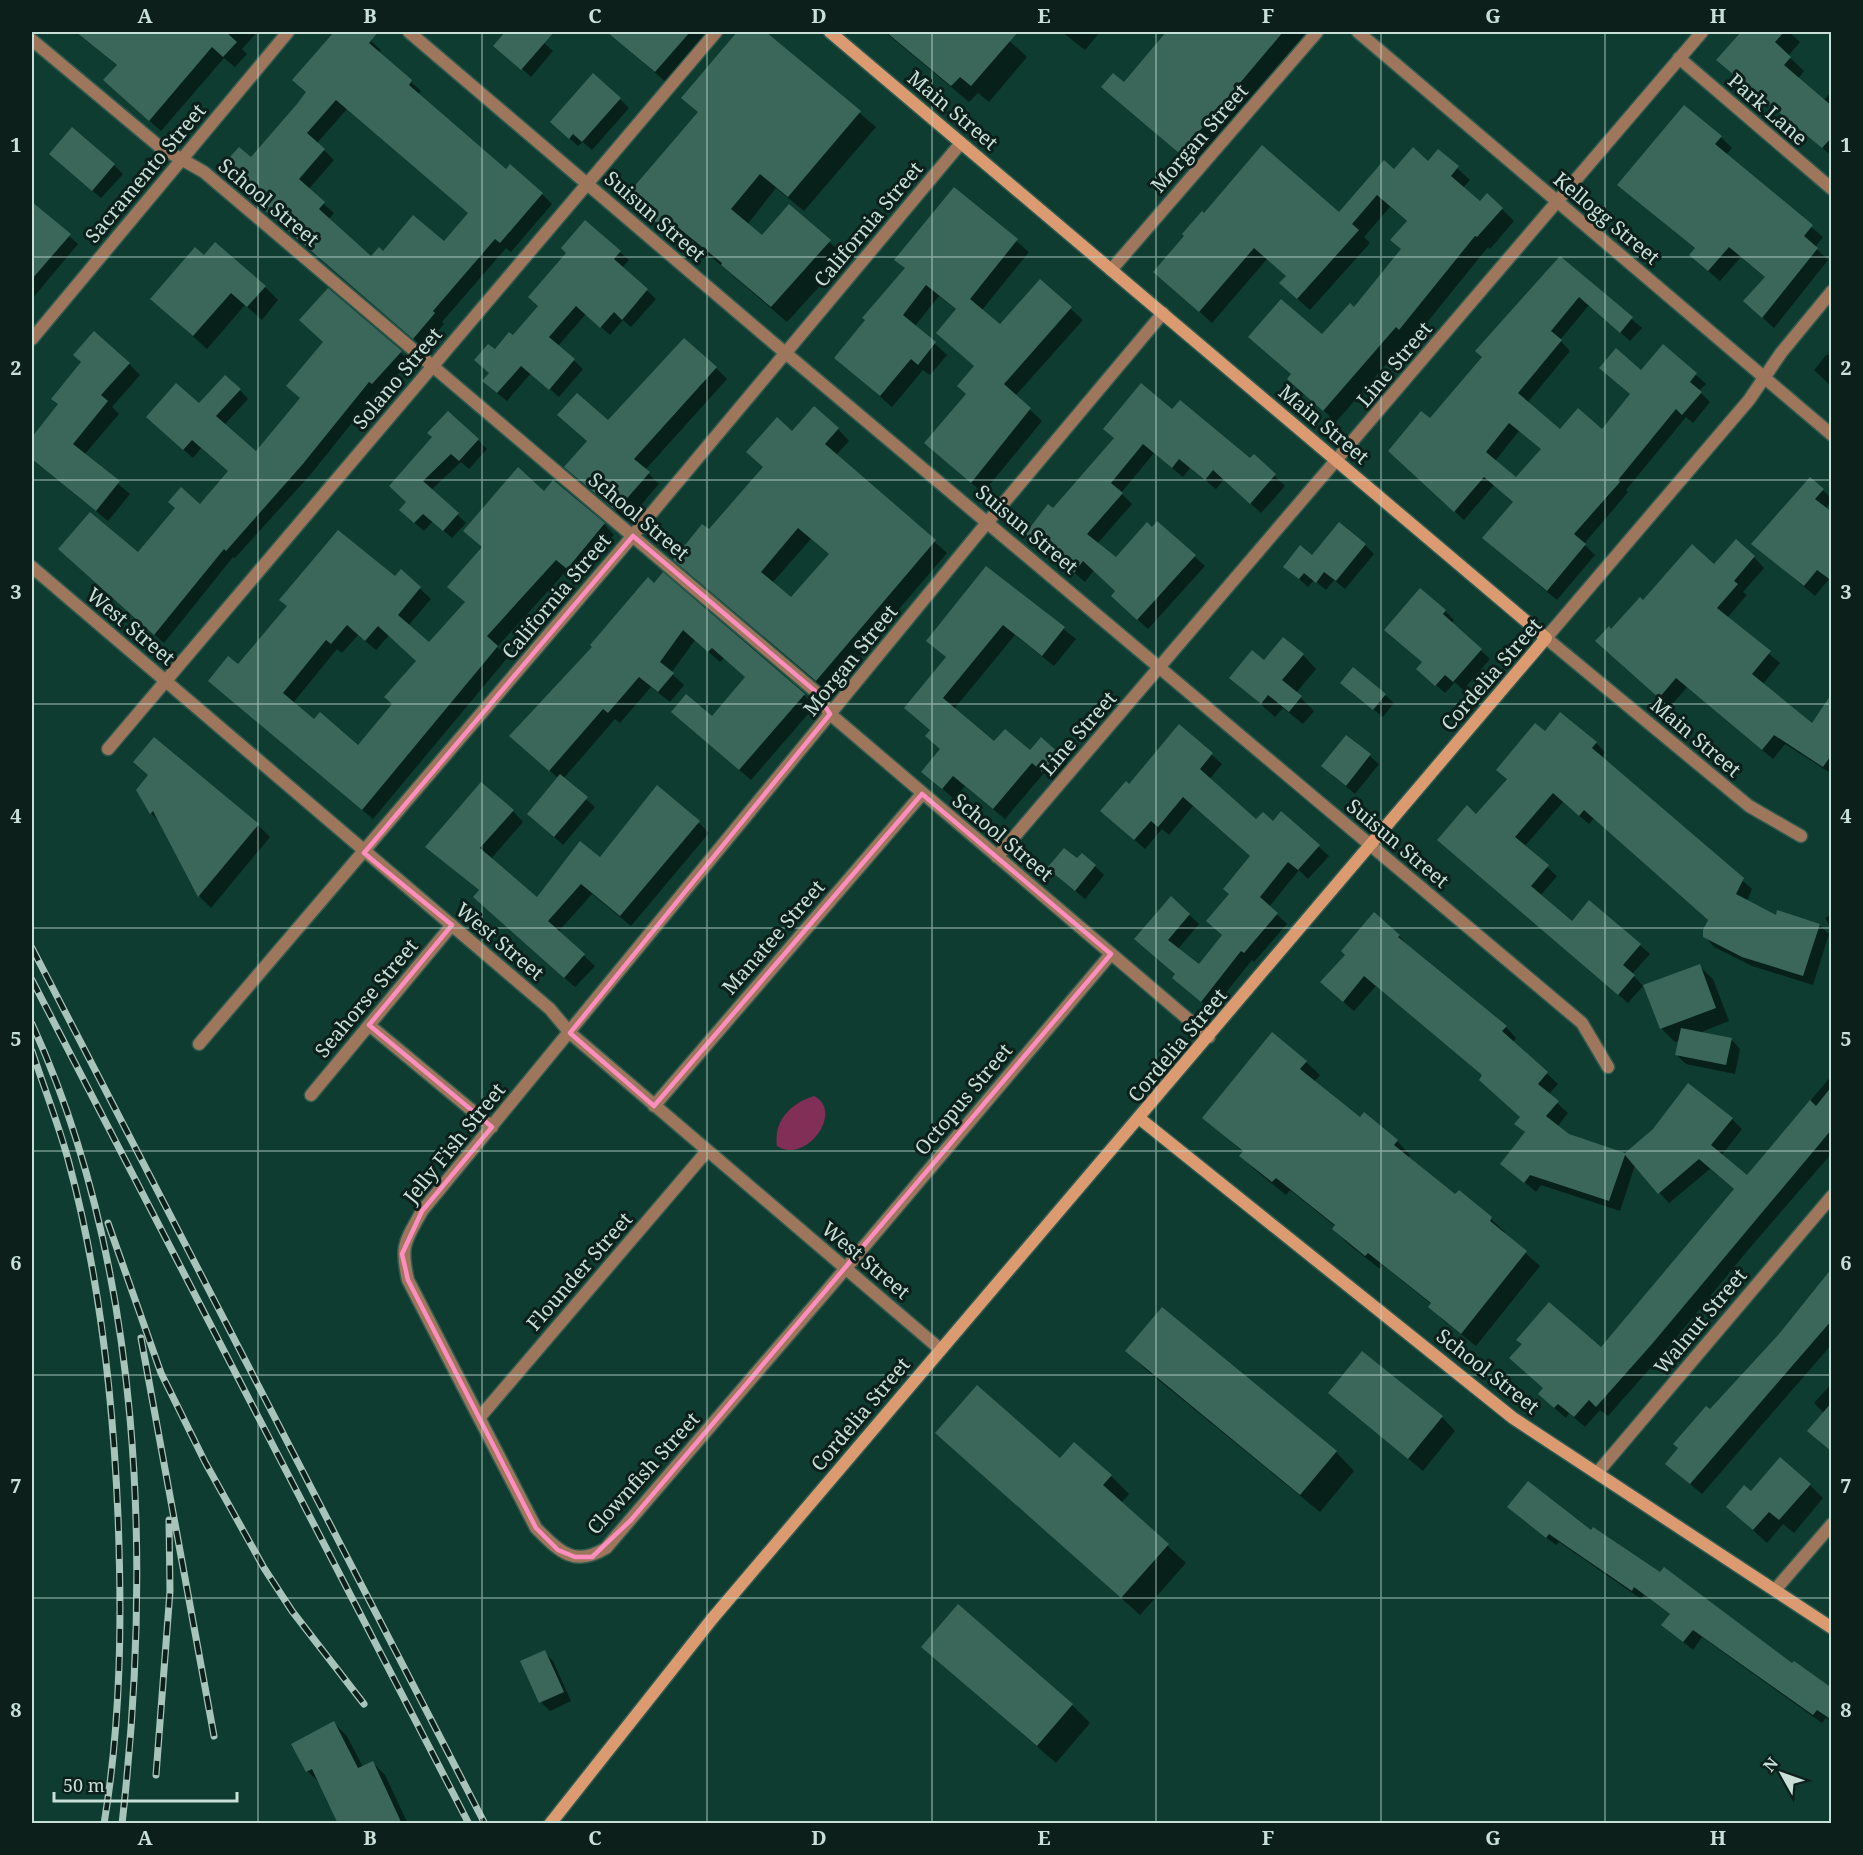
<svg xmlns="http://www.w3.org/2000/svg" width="1863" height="1855" viewBox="0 0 1863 1855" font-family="'Noto Serif',serif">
<rect width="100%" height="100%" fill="#0e3c31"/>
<!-- green -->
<path fill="#812f56" d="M814,1096C845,1112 805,1165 777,1146C773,1121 791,1103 814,1096Z"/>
<!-- shadow -->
<path fill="#0007" fill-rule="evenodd" d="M76,32H139L144,35L147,32H257L242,49L247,54L235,67L224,58L161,131L116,91L118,66Z
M335,32H361L381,50L378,53L421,91L418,95L506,171L542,194L552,204L511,252L506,248L442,322L444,324L424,348L231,180L308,93L295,80ZM347,109L470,213L444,243L383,253L371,258L328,220L334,213L308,190L334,160L317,143Z
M507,32H532L553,51L531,77L495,45Z
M609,32H716L669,85Z
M739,32H764L876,127L804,211L776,188L747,225L762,237L789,206L846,257L787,322L681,231L675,239L628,196L699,113L684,97Z
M885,32H1000L1027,57L989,102L978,93L969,102Z
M1062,32H1100L1085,50Z
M1168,32H1311L1199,171L1103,87L1124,84Z
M1743,32H1789L1800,42L1788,56L1804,71L1798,79L1823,101L1832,91V156L1718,60Z
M620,99L629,108L592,150L583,142L578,146L561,131Z
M1721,137L1732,148L1726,155L1823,237L1815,247L1828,260L1774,328L1756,312L1766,278L1741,257L1720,281L1702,266L1696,249L1619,185Z
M1438,151L1470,180L1463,188L1481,203L1502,209L1514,221L1490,249L1488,247L1412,341L1409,338L1336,422L1289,379L1323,336L1354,309L1402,250L1408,222L1390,207L1364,237L1370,243L1310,310L1293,295L1287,276L1267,259L1212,323L1155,272L1204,215L1339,214L1394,171L1428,163Z
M60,163L114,165L123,174L101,198Z
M954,189L1029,252L982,310L1000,326L1040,281L1083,320L1015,396L1042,421L983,493L938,454L968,394L975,367L957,310L939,296L915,326L947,355L930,375L923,370L892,407L836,358L906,269Z
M32,204L78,244L32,299Z
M620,252L629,260L622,268L656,299L631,327L623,320L610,335L586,314L558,346L583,369L559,397L531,373L507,401L493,390L490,374L495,352Z
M204,257L265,287L278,300L262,320L245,305L207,349L166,312Z
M1560,258L1642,328L1630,341L1589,305L1560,340L1570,351L1527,403L1561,431H1602L1631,395L1601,368L1641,372L1663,346L1706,384L1699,391L1710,402L1693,423L1686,417L1626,490L1628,492L1584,544L1595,555L1557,600L1493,547L1514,503L1494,485L1464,520L1399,460L1484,357ZM1519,431L1542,449L1516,479L1495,461Z
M328,290L410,361L381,392L379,389L311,474L235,558L233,557L164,643L69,557L138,554L200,506L229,471L201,448L193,458L157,426L199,405L240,390L248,399L224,425L256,453L301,398L324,342Z
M1827,354L1830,356L1832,354V387L1814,370Z
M129,364L140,375L112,407L119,414L84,455L130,494L108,521L32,458V440L60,405Z
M716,368L727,379L645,470L659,484L627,521L577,478L588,442L609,422Z
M1173,411L1251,460L1254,456L1285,486L1261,513L1224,479L1216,489L1190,468L1183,477L1154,453L1121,493L1132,504L1097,544L1116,560L1157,523L1205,566L1148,629L1123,606L1117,591L1094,570L1085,582L1027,533Z
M838,429L849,441L836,455L947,553L828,692L687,571L792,433ZM811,539L830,555L792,599L772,583Z
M433,437L478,440L487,449L469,469L461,462L431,490L466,523L452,538L433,521L424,531L410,519L408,502Z
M1823,490L1832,499L1825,510L1832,515V582L1829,579L1815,596L1753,544Z
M544,493L604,524L614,535L609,540L611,542L579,579L568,569L497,647L508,657L373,819L221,691L238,666L395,578L401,571L431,599L408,626L429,644L466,603L459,597L483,548ZM358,635L376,650L389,635L418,661L393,704L358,747L314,721L293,703L337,649L342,653Z
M1365,545L1374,554L1345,589L1334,580L1326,590L1314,580L1308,587L1285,566Z
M1754,557L1764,568L1743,592L1747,595L1727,618L1780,663L1763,684L1813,725L1832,707V774L1785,744L1773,759L1687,687L1670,707L1608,651L1611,631L1643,602L1715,566Z
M986,568L1076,639L1054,666L1015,635L954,709L995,743L1030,752L1058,754L1069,765L1054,782L1044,773L1005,819L965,786L954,799L923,772L942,750L931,731L947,658L928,641Z
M648,579L804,695L815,706L751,780L684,723L712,718L747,678L724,658L720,662L695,640L671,673L684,685L670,702L651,687L620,723L615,719L563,779L595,807L563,845L537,822L558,778L523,747L594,647Z
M1420,590L1445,611L1454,620L1451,623L1490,659L1463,690L1455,682L1445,693L1427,677L1423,663Z
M1303,655L1316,669L1296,693L1314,711L1303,724L1283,708L1275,717L1231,678L1264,662Z
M1351,692L1385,695L1394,703L1383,717Z
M1180,727L1222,764L1209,780L1256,821L1273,823L1281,813L1329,856L1308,879L1299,870L1269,907L1287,924L1254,962L1252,960L1212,1010L1184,988L1174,978L1177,975L1146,948L1171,898L1199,924L1178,949L1199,966L1223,936L1230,895L1251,857L1193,806L1169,835L1162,829L1145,849L1112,820L1129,786Z
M1545,733L1596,743L1605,752L1601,758L1752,889L1747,901L1777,917L1819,925L1829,934L1813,985L1752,966L1714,947L1705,937L1709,921L1594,818L1589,824L1563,802L1524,847L1557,876L1540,896L1572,923L1589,902L1650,954L1632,974L1643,986L1628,1003L1448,849Z
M1347,737L1379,764L1355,794L1332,775Z
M135,762L258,825L270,837L211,908L199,896L161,823L151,813L138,790L149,776Z
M513,811L523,822L491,859L537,899L600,859L698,822L709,833L631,926L592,894L558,932L595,966L575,987L486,908L480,891L438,857Z
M1077,860L1095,866L1104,875L1085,899L1058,877Z
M1832,914V930L1825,918Z
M1399,936L1409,947L1506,1027L1516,1038L1513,1042L1558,1084L1548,1095L1568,1113L1557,1127L1568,1136L1625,1154L1732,1119L1742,1129L1721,1156L1747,1177L1832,1075V1153L1748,1250L1662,1355L1608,1416L1600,1410L1585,1427L1569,1413L1566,1418L1551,1405L1602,1349L1735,1190L1710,1169L1669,1203L1635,1165L1620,1211L1541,1185L1536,1192L1502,1163L1526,1133L1516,1124L1521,1117L1484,1076L1376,986L1354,1011L1333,993Z
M1699,966L1713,979L1729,1021L1699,1033L1732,1040L1740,1049L1735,1074L1686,1064L1677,1055L1680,1040L1675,1042L1661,1028Z
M1306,1062L1320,1075L1314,1082L1360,1119L1397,1141L1410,1155L1408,1158L1456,1196L1459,1192L1491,1219L1505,1232L1504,1234L1540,1266L1476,1346L1443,1320L1430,1306L1431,1304L1383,1265L1380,1269L1347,1243L1334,1229L1336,1227L1290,1190L1286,1195L1254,1169L1241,1156L1243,1152L1204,1118Z
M1832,1270V1344L1702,1494L1678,1474L1711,1411L1780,1335Z
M1162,1309L1336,1452L1354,1471L1320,1512L1145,1369L1127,1351Z
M1832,1383V1452L1819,1441L1824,1413L1814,1403Z
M1330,1393L1442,1417L1455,1431L1423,1471Z
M937,1433L1060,1460L1111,1476L1129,1494L1121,1503L1186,1563L1140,1615Z
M1810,1485L1823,1498L1794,1533L1783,1524L1767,1543L1728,1507L1751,1493Z
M1518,1516L1591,1532L1832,1690V1722L1826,1718L1822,1723L1702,1637L1693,1650L1663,1625L1671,1615L1644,1595L1641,1599L1559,1542L1556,1545Z
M923,1647L1072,1705L1090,1723L1056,1763Z
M544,1652L553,1661L571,1701L550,1711L541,1702Z
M334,1723L347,1736L363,1767L373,1763L385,1775L408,1824H339L320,1783L307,1771Z"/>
<!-- building -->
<path fill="#3b675a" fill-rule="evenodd" d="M76,32H226L237,42L223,57L212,47L149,121L103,80L117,65Z
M334,32H378L369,43L412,80L409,85L506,169L510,164L543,193L500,243L495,239L433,311L435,313L413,339L218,170L239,147L251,157L297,104L306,92L292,80ZM336,100L468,213L444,241L413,215L383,251L379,247L371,256L319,209L325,202L299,179L325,149L307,133Z
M505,32H554L521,70L493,46Z
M607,32H690L655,72Z
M737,32H766L861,111L788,197L760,174L731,209L762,235L789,204L831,240L771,307L721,265L722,263L665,217L658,224L626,196L698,112L681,98Z
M886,32H1018L971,86L960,77L951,86Z
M1166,32H1283L1180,154L1101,87L1113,73L1124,82Z
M1741,32H1784L1775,42L1791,57L1784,65L1832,106V137L1822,148L1716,60Z
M593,73L621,98L582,142L573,134L569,139L550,122Z
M1684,105L1722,136L1715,144L1813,225L1804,236L1818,248L1762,318L1743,301L1765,277L1729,247L1708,271L1689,255L1695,248L1617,185Z
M72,127L115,164L92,191L49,154Z
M1262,145L1339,212L1384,160L1394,169L1413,147L1428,161L1438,149L1459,166L1451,176L1480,201L1487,193L1503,208L1477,237L1475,236L1399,330L1396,327L1323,411L1287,379L1291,374L1248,337L1281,299L1322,334L1350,303L1354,307L1401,249L1390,240L1407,221L1377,195L1352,224L1359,230L1297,299L1279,283L1286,276L1254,248L1199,312L1153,272L1184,236L1182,234L1202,211L1204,213Z
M954,187L1018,239L970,299L1000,324L1040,279L1072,307L1004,384L1031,408L971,483L924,443L966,394L957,386L974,366L936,333L956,309L926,285L903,315L936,342L918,365L911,359L880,396L834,358L865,320L862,318L905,268L894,260Z
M32,202L71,234L32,279Z
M585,220L621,251L614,259L648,289L622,320L614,312L600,328L576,306L549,337L575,359L549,390L521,366L497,393L482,381L489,373L474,360L488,344L495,349L509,332L513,335L538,306L528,297L566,253L561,248Z
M215,242L266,286L247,307L231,293L193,336L150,299L195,247L204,255Z
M1560,256L1633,317L1620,333L1579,297L1551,331L1562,340L1518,393L1560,429L1578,408L1602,429L1630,394L1599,368L1616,348L1641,370L1663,344L1697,373L1690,382L1702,392L1682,415L1676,409L1618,480L1620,482L1574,534L1586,544L1547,591L1482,538L1513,502L1484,477L1454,512L1388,451L1421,411L1430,418L1482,357L1475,351ZM1509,423L1541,449L1516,477L1486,452Z
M328,288L402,351L372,384L369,382L302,465L226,551L224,549L154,635L58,549L90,512L138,552L175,508L168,502L181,487L200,504L228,471L192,440L183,450L146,417L176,383L199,403L225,375L241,389L216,416L256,451L300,398L286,386L323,342L299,320Z
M94,331L130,363L101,395L108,401L73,444L120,481L96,511L32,459V437L58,404L51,399L81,362L73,355Z
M684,338L717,367L634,459L650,472L616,511L564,467L587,441L557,415L577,393L608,420Z
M1141,383L1172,409L1180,400L1250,458L1254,454L1276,474L1250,504L1213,470L1205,480L1179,459L1172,468L1143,444L1111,483L1123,493L1087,534L1116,557L1147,522L1152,527L1157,521L1196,555L1137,620L1111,596L1115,591L1083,561L1074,573L1025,534L1048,504L1053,508L1114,438L1103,429Z
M814,406L839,428L825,444L936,540L816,681L673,560L702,524L709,529L763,467L746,452L777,417L792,431ZM798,528L829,554L791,597L761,572Z
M448,411L479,439L459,461L451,454L423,481L459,513L443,531L423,514L414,523L399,510L406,502L389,486L432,437L427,433Z
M518,467L544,491L553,480L605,523L567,569L556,560L487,636L498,646L362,810L208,681L228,656L238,664L287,606L279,600L338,530L395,576L401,569L421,587L398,615L429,642L465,602L447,587L482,547L463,531ZM347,625L365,641L378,626L416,661L384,697L392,704L358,745L320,712L314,719L283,693L326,640L331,644Z
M1810,477L1824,489L1815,499L1832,512V581L1817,570L1804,586L1751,544Z
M1339,522L1366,544L1336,581L1324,572L1316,583L1304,573L1299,579L1283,567L1300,545L1312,555Z
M1736,539L1755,556L1734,581L1738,584L1717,608L1771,651L1752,674L1812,723L1832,693V754L1823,767L1774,735L1762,750L1676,678L1659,698L1595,641L1609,626L1611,629L1640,597L1643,600L1692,544L1714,564Z
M986,566L1065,627L1042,656L1003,625L943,698L994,741L1005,729L1030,750L1041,737L1059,753L1042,772L1032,763L993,809L953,776L942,789L921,772L940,749L925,736L930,730L904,708L946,657L926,641Z
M663,572L805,694L739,770L671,712L686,694L712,716L745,677L712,648L708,652L683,630L660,662L674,673L658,692L639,677L608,713L603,709L549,771L509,736L592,647L590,645L648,577L654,583Z
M1420,588L1446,610L1443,614L1482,649L1453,682L1445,675L1435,686L1416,669L1422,662L1384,630Z
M1283,637L1304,654L1282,680L1302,696L1289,712L1268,695L1261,704L1229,678L1252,650L1264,660Z
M1353,667L1386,694L1373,710L1340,683Z
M1560,712L1597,742L1592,748L1744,878L1736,894L1776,915L1777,910L1820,924L1803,976L1742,957L1703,937V930L1708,920L1584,810L1579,816L1553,793L1515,837L1549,865L1531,886L1572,921L1589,900L1641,944L1623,965L1635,975L1618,995L1437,840L1467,805L1476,814L1507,779L1496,770L1535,723L1545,731Z
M1179,724L1213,753L1200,769L1256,819L1263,812L1273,821L1281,811L1320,845L1298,870L1288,862L1260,897L1278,913L1244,953L1241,951L1201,1002L1172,978L1175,974L1134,939L1171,896L1190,914L1168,940L1199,964L1222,935L1206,921L1229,894L1223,889L1250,856L1183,797L1158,827L1151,821L1134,840L1100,811L1126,781L1129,784Z
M1346,735L1371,754L1346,786L1321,766Z
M154,737L259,824L198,897L153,811L150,814L136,790L148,775L133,762Z
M560,774L588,797L554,837L527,814Z
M481,782L514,810L480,848L537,897L580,841L600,857L657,785L700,821L620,916L581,884L548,921L585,954L564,978L473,897L479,890L425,847Z
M1064,848L1077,858L1082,853L1096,865L1075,891L1047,868Z
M1374,912L1400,935L1398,937L1507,1026L1502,1031L1548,1072L1538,1084L1559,1101L1546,1116L1569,1134L1625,1153L1653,1129L1688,1083L1733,1118L1711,1145L1747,1175L1810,1100L1816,1106L1832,1086V1129L1652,1344L1596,1407L1589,1400L1574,1417L1558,1404L1554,1408L1538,1394L1543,1388L1509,1358L1522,1344L1516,1340L1549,1302L1601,1347L1734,1189L1699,1159L1658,1194L1625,1155L1609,1201L1530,1175L1524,1183L1500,1164L1525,1132L1514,1124L1520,1117L1479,1080L1482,1075L1364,976L1343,1002L1320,982L1345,955L1341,951Z
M1700,964L1716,1008L1660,1029L1643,985Z
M1681,1028L1732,1038L1726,1065L1675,1055Z
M1272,1032L1307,1061L1300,1069L1360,1117L1364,1112L1398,1140L1394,1145L1455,1194L1459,1190L1492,1217L1490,1221L1527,1251L1461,1334L1428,1307L1431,1303L1368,1253L1365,1256L1332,1229L1335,1225L1276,1178L1272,1182L1239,1156L1243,1151L1202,1118Z
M1832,1268V1320L1690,1484L1665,1464L1678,1448L1673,1444L1706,1406L1710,1409L1779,1334Z
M1162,1307L1337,1451L1300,1495L1125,1351Z
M1362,1351L1443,1416L1408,1459L1328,1393Z
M977,1385L1060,1458L1074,1442L1112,1475L1103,1485L1169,1544L1121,1598L935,1433Z
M1832,1402V1452L1807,1431Z
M1780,1457L1811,1484L1779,1520L1769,1512L1753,1530L1726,1507L1744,1485L1751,1491Z
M1528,1481L1591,1530L1593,1527L1660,1572L1664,1567L1792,1663L1794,1661L1832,1688V1720L1817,1710L1813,1715L1693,1630L1683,1642L1661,1625L1670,1614L1634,1587L1632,1591L1549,1534L1546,1538L1507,1507Z
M958,1604L1073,1704L1037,1746L921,1647Z
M545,1650L564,1692L539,1703L520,1661Z
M334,1721L358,1768L373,1761L402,1824H338L312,1769L306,1772L291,1744Z"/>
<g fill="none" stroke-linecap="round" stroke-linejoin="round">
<!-- street casing -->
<g stroke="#2f5a4f" stroke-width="15">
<path id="street" d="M409,32L770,340L1582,1023L1608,1067
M1358,32L1832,435
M32,40L160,147L204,172L815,691L830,714L1209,1037
M1679,58L1832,189
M1111,270L1317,32
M32,339L288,32
M32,567L550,1009L570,1033L940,1349
M108,749L716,32
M1801,836L1749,806L1546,638L1749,400L1781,353L1832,291
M997,857L1702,32
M1111,954L829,1288L606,1548C574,1568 559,1551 536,1528L408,1280C400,1245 405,1242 422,1211L976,536L1163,313
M369,1025L492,1127
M199,1044L625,545L961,143
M311,1095L452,925
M654,1106L922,794
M480,1417L707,1151
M1598,1472L1832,1196
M1775,1590L1832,1524"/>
</g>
<!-- secondary casing -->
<g stroke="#2f5a4f" stroke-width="15">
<path id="secondary" d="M1139,1118L1513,1418L1832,1628
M550,1824L712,1619L1546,638L830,32"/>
</g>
<!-- street -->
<use href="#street" stroke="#9e765c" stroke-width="12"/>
<!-- secondary -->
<use href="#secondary" stroke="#db9a70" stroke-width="12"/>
<!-- rail casing -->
<g stroke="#a7c3ba" stroke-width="7">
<path id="rail" d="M32,948L485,1824
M32,980L469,1824
M32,1024C143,1267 152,1561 122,1824
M32,1051C44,1088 59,1125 69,1163C100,1278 113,1398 118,1516C122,1619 121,1722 104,1824
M108,1223L161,1373L205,1462L264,1568L292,1611L364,1704
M141,1338L214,1736
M156,1775L170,1591L169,1520"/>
</g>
<!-- rail -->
<use href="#rail" stroke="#0d1f1a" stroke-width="4.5" stroke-dasharray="14" stroke-linecap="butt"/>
</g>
<!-- marked area -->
<path fill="none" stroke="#fd8ebe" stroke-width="4.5" stroke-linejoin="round" d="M633,536L815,691L830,714L570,1033L654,1106L922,794L1111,954L631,1520L592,1557H575L558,1550L536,1528L408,1280L402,1254L422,1211L492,1127L369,1025L452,925L364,853Z"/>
<!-- grid -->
<path fill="none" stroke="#c8e0d8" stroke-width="1.5" stroke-opacity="0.55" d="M258,32V1824M482,32V1824M707,32V1824M932,32V1824M1156,32V1824M1381,32V1824M1605,32V1824M32,257H1832M32,480H1832M32,704H1832M32,928H1832M32,1151H1832M32,1375H1832M32,1598H1832"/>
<g text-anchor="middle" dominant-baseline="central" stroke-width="6" stroke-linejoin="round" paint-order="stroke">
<!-- street labels -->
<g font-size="20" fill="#c8e0d8" stroke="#0d1f1a">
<text transform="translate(1768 109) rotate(41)">Park Lane</text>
<text transform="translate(953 110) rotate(40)">Main Street</text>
<text transform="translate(1199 138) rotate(-49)">Morgan Street</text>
<text transform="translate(145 173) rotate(-50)">Sacramento Street</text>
<text transform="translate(269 202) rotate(40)">School Street</text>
<text transform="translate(655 216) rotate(41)">Suisun Street</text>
<text transform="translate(1607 218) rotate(40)">Kellogg Street</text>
<text transform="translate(868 224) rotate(-50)">California Street</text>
<text transform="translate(1394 364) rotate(-50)">Line Street</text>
<text transform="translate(397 378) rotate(-50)">Solano Street</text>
<text transform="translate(1324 424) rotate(40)">Main Street</text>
<text transform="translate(639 516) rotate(40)">School Street</text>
<text transform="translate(1027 529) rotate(40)">Suisun Street</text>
<text transform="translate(556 596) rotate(-50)">California Street</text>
<text transform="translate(131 626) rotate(40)">West Street</text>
<text transform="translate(850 660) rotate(-51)">Morgan Street</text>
<text transform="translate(1491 674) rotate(-49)">Cordelia Street</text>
<text transform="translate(1078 733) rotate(-49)">Line Street</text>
<text transform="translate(1696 737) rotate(40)">Main Street</text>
<text transform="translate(1003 837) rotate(40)">School Street</text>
<text transform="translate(1398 843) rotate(40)">Suisun Street</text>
<text transform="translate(773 937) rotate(-49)">Manatee Street</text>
<text transform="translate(500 941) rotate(40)">West Street</text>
<text transform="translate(366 998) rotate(-50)">Seahorse Street</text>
<text transform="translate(1177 1045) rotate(-50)">Cordelia Street</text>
<text transform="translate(963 1099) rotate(-50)">Octopus Street</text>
<text transform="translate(454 1143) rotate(-51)">Jelly Fish Street</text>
<text transform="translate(866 1260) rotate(40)">West Street</text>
<text transform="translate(579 1271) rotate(-49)">Flounder Street</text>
<text transform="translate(1700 1321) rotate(-50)">Walnut Street</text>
<text transform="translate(1488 1371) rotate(38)">School Street</text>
<text transform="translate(860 1414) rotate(-50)">Cordelia Street</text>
<text transform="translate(643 1473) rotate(-48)">Clownfish Street</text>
</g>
</g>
<!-- border -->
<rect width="1863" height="1855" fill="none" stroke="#0d1f1a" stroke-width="66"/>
<!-- north arrow -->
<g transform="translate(1782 1774) rotate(310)" stroke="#0d1f1a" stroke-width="4.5" paint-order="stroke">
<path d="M0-4.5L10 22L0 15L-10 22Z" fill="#c8e0d8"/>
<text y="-9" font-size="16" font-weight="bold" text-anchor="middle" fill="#c8e0d8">N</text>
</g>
<!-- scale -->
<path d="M54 1792v9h183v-9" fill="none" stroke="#c8e0d8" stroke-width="3"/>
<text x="63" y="1792" font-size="18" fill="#c8e0d8" stroke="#0d1f1a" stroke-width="4.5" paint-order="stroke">50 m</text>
<rect x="33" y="33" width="1797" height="1789" fill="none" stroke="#c8e0d8" stroke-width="2"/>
<g font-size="20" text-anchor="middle" font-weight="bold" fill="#c8e0d8">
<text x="145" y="23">A</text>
<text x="370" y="23">B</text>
<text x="595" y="23">C</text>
<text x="819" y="23">D</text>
<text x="1044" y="23">E</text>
<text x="1268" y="23">F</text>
<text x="1493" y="23">G</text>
<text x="1718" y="23">H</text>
<text x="16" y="152">1</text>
<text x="1846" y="152">1</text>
<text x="16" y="375">2</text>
<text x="1846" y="375">2</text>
<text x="16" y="599">3</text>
<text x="1846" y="599">3</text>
<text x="16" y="823">4</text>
<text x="1846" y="823">4</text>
<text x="16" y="1046">5</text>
<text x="1846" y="1046">5</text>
<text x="16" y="1270">6</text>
<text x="1846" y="1270">6</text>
<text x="16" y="1493">7</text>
<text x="1846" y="1493">7</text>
<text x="16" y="1717">8</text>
<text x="1846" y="1717">8</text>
<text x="145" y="1845">A</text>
<text x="370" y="1845">B</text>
<text x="595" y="1845">C</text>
<text x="819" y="1845">D</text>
<text x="1044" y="1845">E</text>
<text x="1268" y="1845">F</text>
<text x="1493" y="1845">G</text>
<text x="1718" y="1845">H</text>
</g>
</svg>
